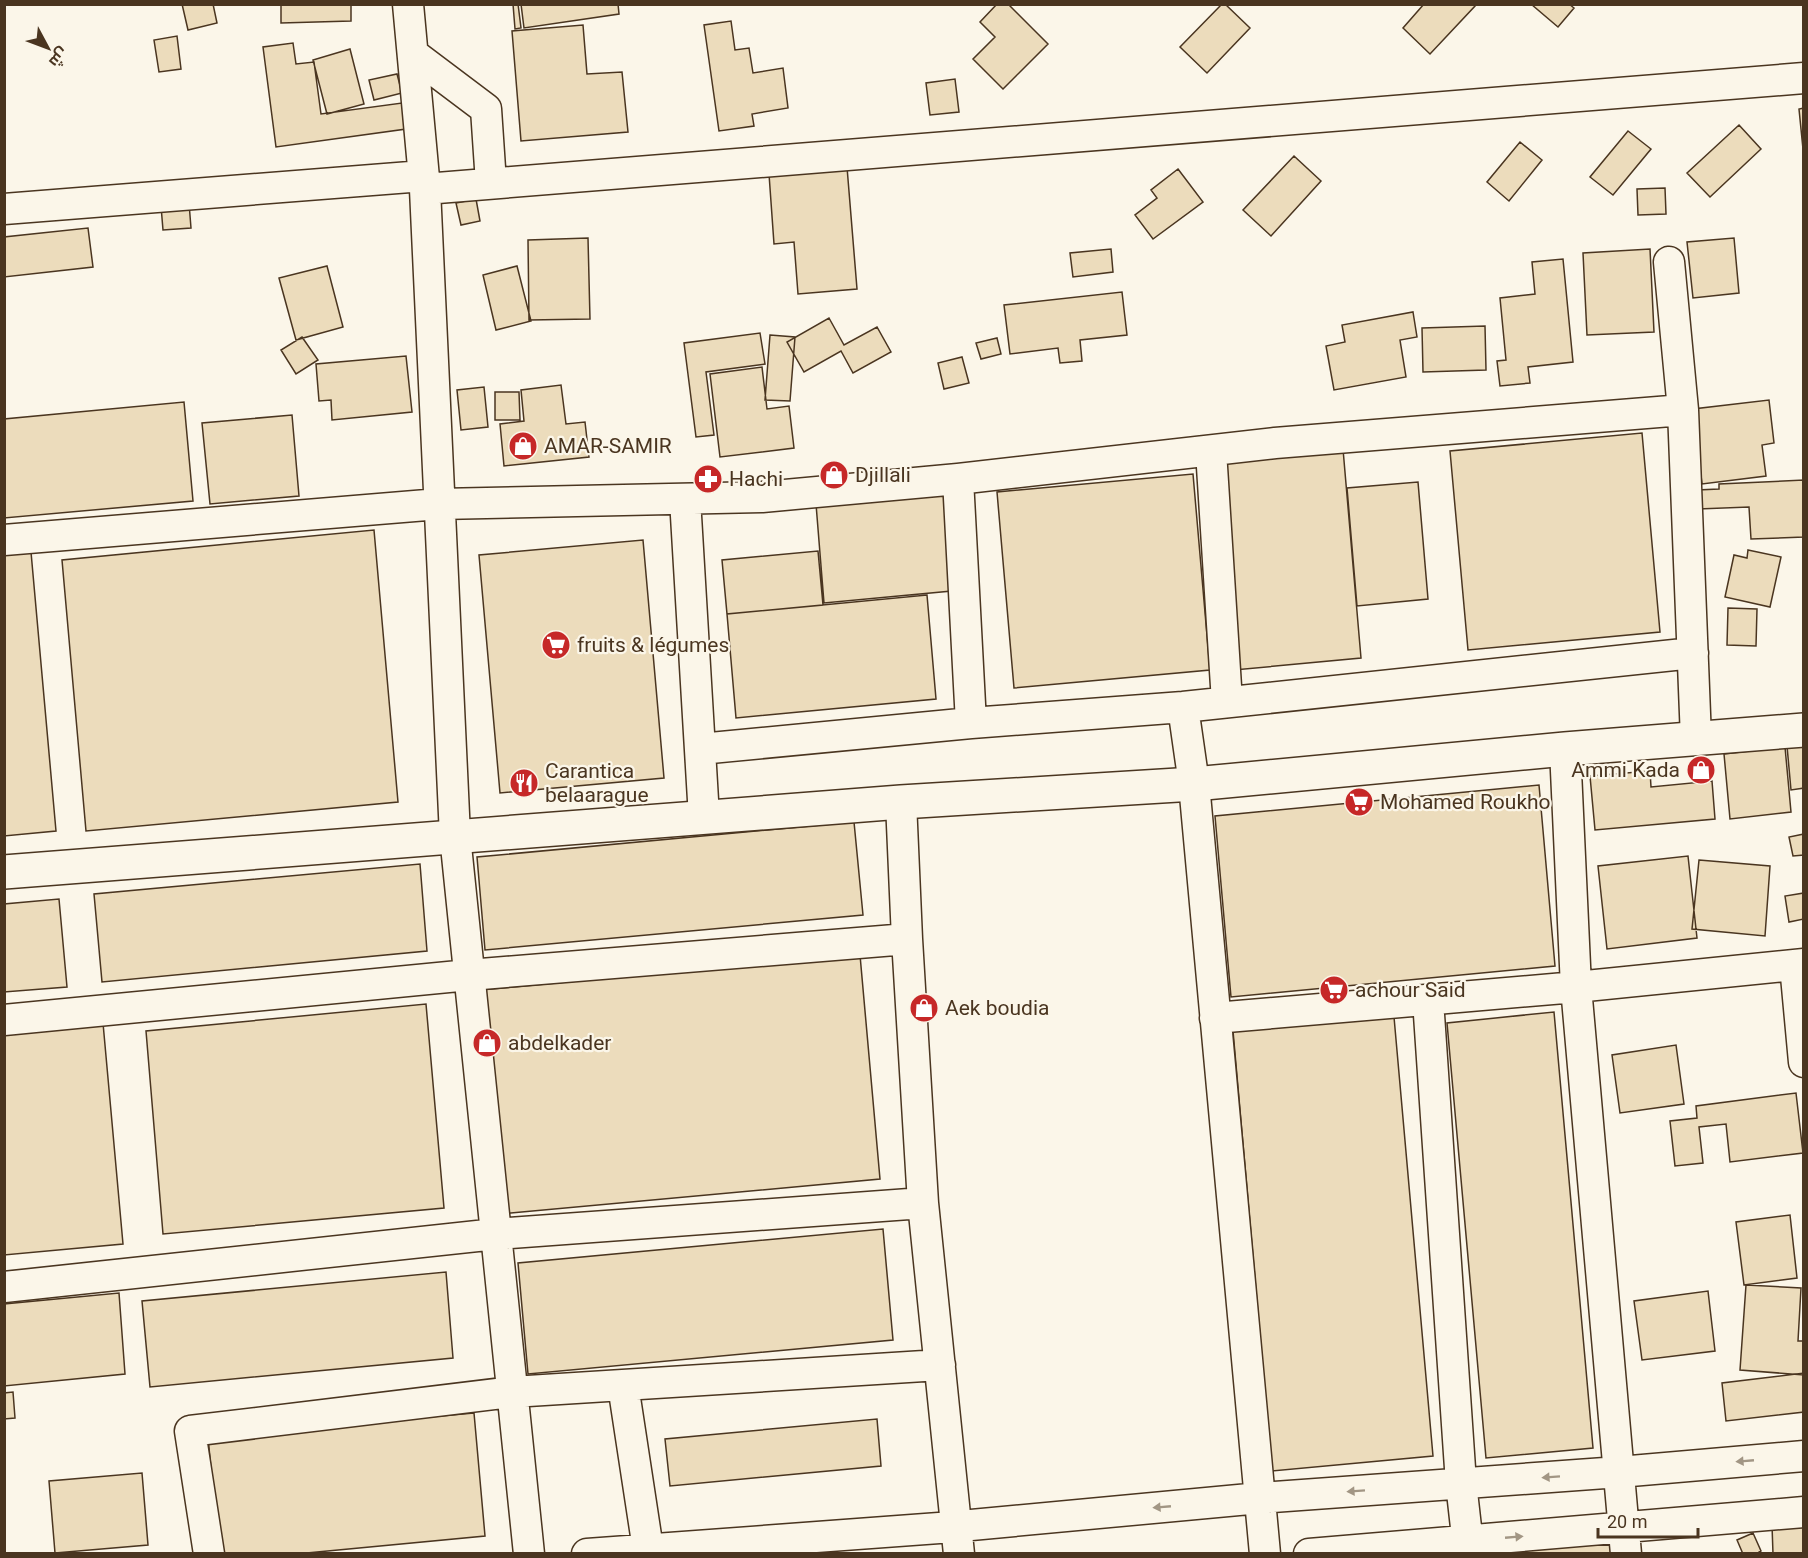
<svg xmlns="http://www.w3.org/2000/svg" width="1808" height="1558" viewBox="0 0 1808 1558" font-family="Roboto,Cairo,sans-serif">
<rect width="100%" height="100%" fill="#fbf6e9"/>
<!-- building -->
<path fill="#ecdcbc" stroke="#4a3520" stroke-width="1.5" d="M182,4H213L217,23L188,30Z
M281,4H351V21L281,23Z
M513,4H518L521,28L515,29Z
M521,4H618L619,14L524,28Z
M997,4H1008L1048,44L1003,89L973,59L995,37L980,22Z
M1222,4H1225L1250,28L1207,73L1180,47Z
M1424,4H1474L1475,6L1430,54L1403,28Z
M1531,4H1569L1574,8L1558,27Z
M731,21L735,50L749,48L753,73L783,68L788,108L752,114L754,126L719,131L704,25Z
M583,25L587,74L622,72L628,132L521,141L512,31Z
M177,36L181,69L159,72L154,40Z
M293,43L296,64L314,62L321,114L402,103L406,129L276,147L263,47Z
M350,49L364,104L327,114L313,60Z
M397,74L402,93L374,100L369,80Z
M955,79L959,112L930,115L926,83Z
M1804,108V149H1803L1799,109Z
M1739,125L1761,149L1710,197L1687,173Z
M1628,131L1651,149L1613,195L1590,177Z
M1520,142L1542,160L1509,201L1487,182Z
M1294,156L1321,181L1271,236L1243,210Z
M847,167L857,289L798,294L794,242L774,244L769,174Z
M1178,169L1203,202L1153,239L1135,215L1157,198L1151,190Z
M1665,188L1666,214L1638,215L1637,189Z
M476,199L480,221L461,225L456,203Z
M189,203L191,228L163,230L161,206Z
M88,228L93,267L4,277V237Z
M588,238L590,319L529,320L528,240Z
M1734,238L1739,293L1693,298L1687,242Z
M1111,249L1113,272L1073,277L1070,253Z
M1650,249L1654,332L1587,335L1583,253Z
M1563,259L1573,362L1528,367L1530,383L1500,386L1497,361L1506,360L1500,298L1535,294L1532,262Z
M327,266L343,327L296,340L279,278Z
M517,266L531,321L496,330L483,275Z
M1122,292L1127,335L1080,340L1082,361L1060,363L1058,348L1010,354L1004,305Z
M1413,312L1417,337L1400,340L1406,377L1334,390L1326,346L1345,342L1342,325Z
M829,318L844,345L877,327L891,352L853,373L841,351L804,372L787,342Z
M1485,326L1486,370L1423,372L1422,328Z
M760,333L765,364L706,372L714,435L696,437L684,343Z
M770,335L795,337L790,401L765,400Z
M302,337L318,360L296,374L281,350Z
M997,338L1001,354L981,359L976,343Z
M406,356L412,412L332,420L331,400L319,401L316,364Z
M962,357L969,383L944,389L938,363Z
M762,367L767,409L789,406L794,448L720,457L710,374Z
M561,385L566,424L585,422L589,457L504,466L500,424L524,421L521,390Z
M484,387L488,427L461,430L457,390Z
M495,392H519L520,420H495Z
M1769,400L1774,443L1762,445L1766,476L1702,484L1693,409Z
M184,402L193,501L4,518V419Z
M292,415L299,496L210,504L202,423Z
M1642,433L1660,632L1468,650L1450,451Z
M1343,449L1361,658L1234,670L1216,461Z
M1193,474L1210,670L1014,688L997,492Z
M1804,480V537L1751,539L1749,507L1698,509L1697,490L1719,489V484Z
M1418,482L1428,599L1357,606L1347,488Z
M964,490L973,589L824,603L816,504Z
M374,530L398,802L86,831L62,560Z
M643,540L664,778L500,793L479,555Z
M1748,550L1781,557L1770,607L1725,597L1734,555L1747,558Z
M818,551L823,605L727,614L722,560Z
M31,552L56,831L4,836V554Z
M927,595L936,699L736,718L727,614Z
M1728,608L1757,609L1756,646L1727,645Z
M1804,744V788L1791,790L1787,746Z
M1785,747L1791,812L1730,819L1724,754Z
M1650,771L1651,787L1712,781L1715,819L1595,830L1590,776Z
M1539,785L1555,966L1231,997L1215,816Z
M854,822L863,915L485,950L477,857Z
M1804,834V855L1793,856L1789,837Z
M1688,856L1697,938L1607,949L1598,866Z
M1699,860L1770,866L1765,936L1692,929Z
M420,864L427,951L102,982L94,894Z
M1804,893V919L1789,922L1785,896Z
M59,899L67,987L4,992V904Z
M860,955L880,1179L501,1214L481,990Z
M426,1004L444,1208L163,1234L146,1031Z
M1554,1012L1593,1448L1486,1458L1447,1023Z
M1394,1017L1433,1456L1272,1471L1233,1031Z
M103,1023L123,1244L4,1255V1032Z
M1676,1045L1684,1104L1620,1113L1612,1055Z
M1796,1093L1803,1153L1730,1162L1726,1124L1699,1127L1703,1163L1675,1166L1670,1121L1697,1118L1696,1106Z
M1790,1215L1797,1278L1744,1285L1736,1222Z
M883,1229L893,1340L528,1374L518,1263Z
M446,1272L453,1358L150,1387L142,1301Z
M1746,1285L1801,1288L1798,1341H1804V1375L1740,1370Z
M1708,1291L1715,1351L1642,1360L1634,1301Z
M119,1293L125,1374L4,1386V1304Z
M1804,1373V1412L1726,1421L1722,1383Z
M13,1392L15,1418L4,1419V1393Z
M474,1413L485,1536L296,1554H219L208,1437Z
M877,1419L881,1466L670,1486L665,1439Z
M142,1473L148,1545L55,1553L49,1481Z
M1772,1525H1804V1554H1773Z
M1753,1533L1761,1551L1756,1554H1743L1737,1540Z
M1621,1540L1622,1554H1499V1548Z"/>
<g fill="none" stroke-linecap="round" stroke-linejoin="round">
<!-- street casing -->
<g stroke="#4a3520" stroke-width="33">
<path id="street" d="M408,4L425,189L455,836L529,1554
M413,54L486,109L491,183
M425,189L1804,78
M4,209L423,176
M1669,262L1683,410L1696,739
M1211,451L1227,702
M958,479L971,723
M685,499L704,817
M4,540L439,504L762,497L958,479L1275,443L1683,410
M1183,707L1194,784L1265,1554
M700,749L971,723L1183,707L1693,653
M1565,749L1576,987L1626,1554
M901,802L907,939L923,1203L959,1554
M1795,965L1804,1062
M1428,1000L1461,1483L1469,1554
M1215,1018L1576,987L1804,964
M4,1020L469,975L907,939
M4,1287L496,1234L923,1203
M623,1385L648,1549
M209,1554L190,1431L512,1392L940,1365
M587,1554L939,1528L1260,1498L1619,1472L1804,1456
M1309,1554L1804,1512"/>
</g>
<!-- secondary casing -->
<g stroke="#4a3520" stroke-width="36">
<path id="secondary" d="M4,872L901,802L1194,784L1565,749L1804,730"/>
</g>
<!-- street -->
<use href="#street" stroke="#fbf6e9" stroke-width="30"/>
<!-- secondary -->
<use href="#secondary" stroke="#fbf6e9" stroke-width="33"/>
</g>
<!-- one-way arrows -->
<defs><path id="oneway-solid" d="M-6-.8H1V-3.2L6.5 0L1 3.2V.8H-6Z" transform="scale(1.5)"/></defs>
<g fill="#a29684">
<use href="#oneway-solid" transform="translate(1745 1461) rotate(175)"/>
<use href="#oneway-solid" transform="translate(1551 1477) rotate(176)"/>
<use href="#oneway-solid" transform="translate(1356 1491) rotate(176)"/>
<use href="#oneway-solid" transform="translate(1162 1507) rotate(175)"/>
<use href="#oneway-solid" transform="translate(1514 1537) rotate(-5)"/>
</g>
<!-- icons -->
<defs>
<g id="shop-disc" transform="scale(1.5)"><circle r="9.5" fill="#c62828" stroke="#fbf6e9"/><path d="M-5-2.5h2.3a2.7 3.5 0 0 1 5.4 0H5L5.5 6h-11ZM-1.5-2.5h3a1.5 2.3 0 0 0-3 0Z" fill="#fff"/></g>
<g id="pharmacy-disc" transform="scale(1.5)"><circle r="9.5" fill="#c62828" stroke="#fbf6e9"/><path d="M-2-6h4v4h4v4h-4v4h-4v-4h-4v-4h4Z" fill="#fff"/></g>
<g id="supermarket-disc" transform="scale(1.5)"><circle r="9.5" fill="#c62828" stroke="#fbf6e9"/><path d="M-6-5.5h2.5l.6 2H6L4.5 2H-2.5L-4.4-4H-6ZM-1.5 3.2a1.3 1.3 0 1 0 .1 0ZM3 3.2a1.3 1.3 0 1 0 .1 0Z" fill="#fff"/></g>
<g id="restaurant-disc" transform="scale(1.5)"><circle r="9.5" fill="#c62828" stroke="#fbf6e9"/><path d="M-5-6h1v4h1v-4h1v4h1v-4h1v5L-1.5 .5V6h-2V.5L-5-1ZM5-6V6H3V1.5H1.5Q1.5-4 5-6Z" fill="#fff"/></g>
</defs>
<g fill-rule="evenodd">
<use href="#shop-disc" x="523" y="446"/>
<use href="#shop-disc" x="834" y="475"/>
<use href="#pharmacy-disc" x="708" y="479"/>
<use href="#supermarket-disc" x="556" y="645"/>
<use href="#shop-disc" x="1701" y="770"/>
<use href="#restaurant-disc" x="524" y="783"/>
<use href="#supermarket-disc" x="1359" y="802"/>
<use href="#supermarket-disc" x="1334" y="990"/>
<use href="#shop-disc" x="924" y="1008"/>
<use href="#shop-disc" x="487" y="1043"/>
</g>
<g text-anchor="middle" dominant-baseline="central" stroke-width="4.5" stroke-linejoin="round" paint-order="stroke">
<!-- poi labels -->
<g font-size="21" fill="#4a3520" stroke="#fbf6e9" text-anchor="start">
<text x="544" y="446">AMAR-SAMIR</text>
<text x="855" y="475">Djillali</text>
<text x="729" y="479">Hachi</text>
<text x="577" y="645">fruits &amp; légumes</text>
<text x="1680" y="770" text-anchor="end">Ammi Kada</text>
<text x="545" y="771">Carantica<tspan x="545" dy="24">belaarague</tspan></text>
<text x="1380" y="802">Mohamed Roukho</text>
<text x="1355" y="990">achour Said</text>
<text x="945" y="1008">Aek boudia</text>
<text x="508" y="1043">abdelkader</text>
</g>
</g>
<!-- border -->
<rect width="1808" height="1558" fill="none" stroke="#4a3520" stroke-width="12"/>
<!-- north arrow -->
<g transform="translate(48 48) rotate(131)" stroke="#fbf6e9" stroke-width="4.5" paint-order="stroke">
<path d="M0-4.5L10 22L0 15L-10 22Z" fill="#4a3520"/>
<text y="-9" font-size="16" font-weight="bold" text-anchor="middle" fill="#4a3520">ش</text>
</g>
<!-- scale -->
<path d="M1598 1528v9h100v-9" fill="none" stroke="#4a3520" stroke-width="3"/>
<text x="1607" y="1528" font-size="18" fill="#4a3520" stroke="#fbf6e9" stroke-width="4.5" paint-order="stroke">20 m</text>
</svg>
